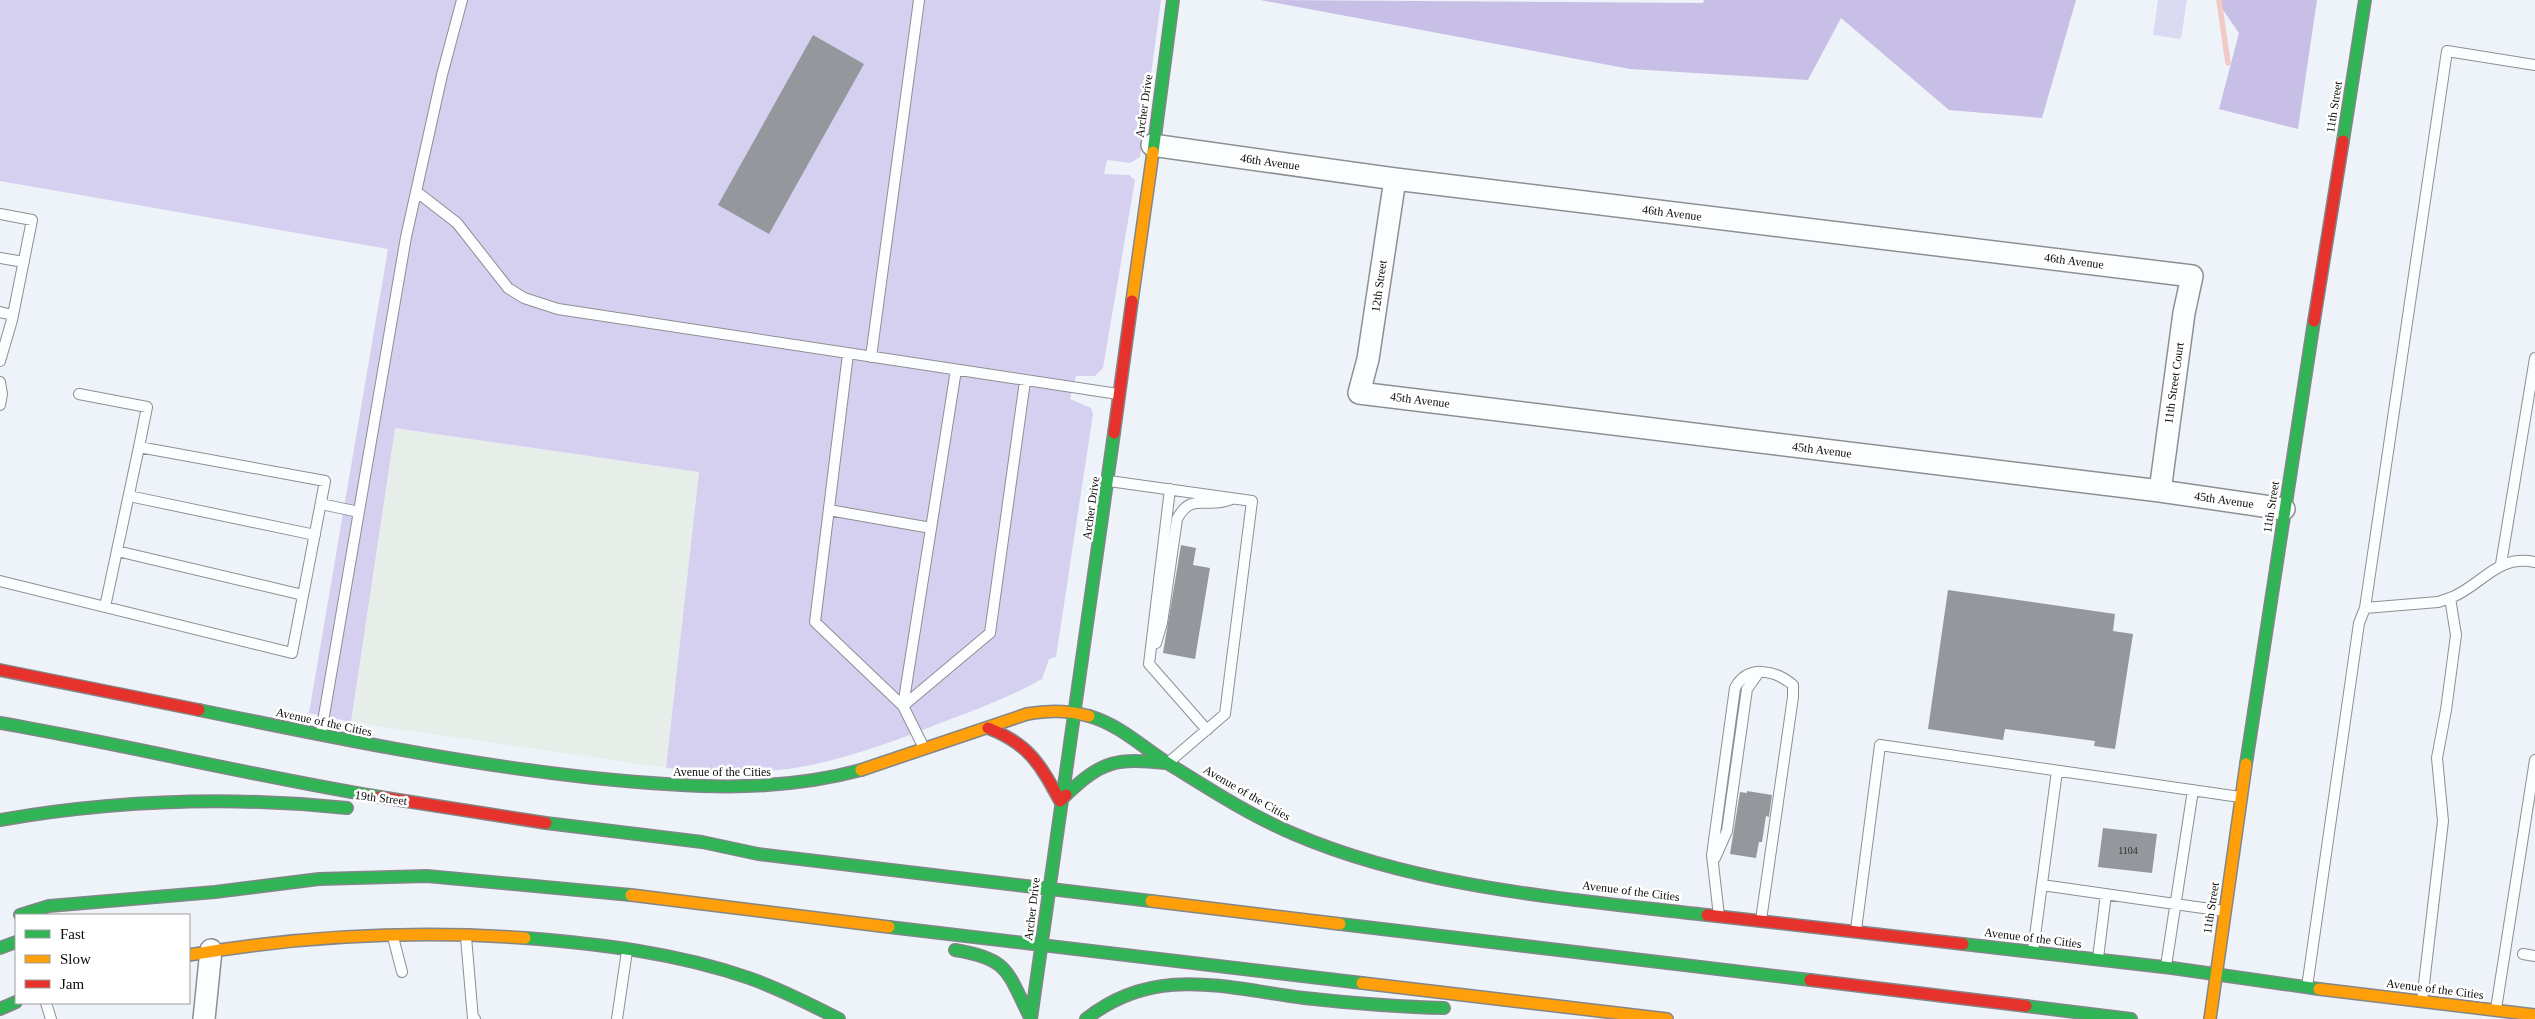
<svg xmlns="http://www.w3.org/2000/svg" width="2535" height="1019" viewBox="0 0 2535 1019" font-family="Georgia,serif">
<rect width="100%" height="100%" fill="#eef3f9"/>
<!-- industrial -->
<path fill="#e7eeea" d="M394,428L699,472L666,768L349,722Z"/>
<!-- green -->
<path fill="#d5d0ef" d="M0,0H1161L1140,157L1130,163L1107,160L1104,174L1129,175L1135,180L1103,368L1095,376H1076L1070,399L1091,408L1093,414L1056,657L1049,659L1042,679C1012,696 980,708 948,720C898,740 848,759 795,768C753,774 708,771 666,768L699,472L395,428L351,722L309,713L388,249L0,181Z"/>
<!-- forest -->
<path fill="#c8bfe6" d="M1260,0L1703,3L1704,0H2076L2042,118L1949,110L1841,18L1808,80L1630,69Z
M2216,0H2317L2298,129L2219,109L2239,33Z"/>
<!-- pitch -->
<path fill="#dadaf3" d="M2158,0H2187L2181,39L2153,35Z"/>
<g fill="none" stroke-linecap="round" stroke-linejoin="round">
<!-- stream -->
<path stroke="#f2cac5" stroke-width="5.5" d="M2219,0L2228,63"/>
</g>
<!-- building -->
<path fill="#94989c" d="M813,35L864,64L769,234L718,205Z
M1181,545L1196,548L1193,565L1210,568L1195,659L1163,653Z
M1948,590L2115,614L2113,631L2133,634L2115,749L2094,746L2095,741L2005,729L2003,740L1928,729Z
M1747,791L1772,795L1769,817L1766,816L1762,842H1759L1756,858L1730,854L1740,792L1747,793Z
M2103,828L2157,834L2152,873L2098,867Z"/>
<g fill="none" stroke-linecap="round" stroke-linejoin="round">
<!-- lane casing -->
<g stroke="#8d8f92" stroke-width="12">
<path id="lane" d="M417,192L457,223L508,288L524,298L558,309L1118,394
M0,214L32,220L12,320L0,361
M0,258L24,262
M0,312L13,315
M848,354L815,622L903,706L924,748
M871,357L919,0
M0,382L2,394L0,405
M79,394L147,407L139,447
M1109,481L1252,501L1225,714L1169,762
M1170,489L1149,664L1207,730
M129,496L315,535
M321,504L359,512
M829,510L931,528
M117,551L303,595
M2501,564L2535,358
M0,581L292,653L325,481L139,447L105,607
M2365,608L2438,602L2450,598
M1156,643L1162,623L1177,519C1192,491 1206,510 1232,499
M903,706L990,633L1025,381
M903,706L956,370
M321,733L406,237L442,75L462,0
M1715,858L1727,831L1747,689L1759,672
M2042,885L2224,911
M1719,916L1712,855L1735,688C1748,664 1775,670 1793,685V697L1761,920
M1856,930L1880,745L2240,797
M393,937L402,972
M466,937L473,1019H475
M2033,951L2057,771
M2523,954L2535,956
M2098,958L2106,894
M2166,966L2193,790
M2307,987L2359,623L2365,608L2447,51L2535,65
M2422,1001L2443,821L2437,758L2446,710L2456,635L2450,598C2482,586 2496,554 2535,562
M46,1003L51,1019
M2496,1009L2535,760
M617,1019L627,951"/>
</g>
<!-- street casing -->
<g stroke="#8d8f92" stroke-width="24">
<path id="street" d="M1152,145L1395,179L2192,276L2184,313L2160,491
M1395,179L1368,359L1359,393L2160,491L2284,509
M204,1019L211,950"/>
</g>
<!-- fast casing -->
<g stroke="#838688" stroke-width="14">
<path id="fast" d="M2343,141L2365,0
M1153,152L1173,0
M199,710C330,737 461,764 594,778C685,787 772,794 861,770
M1089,716C1120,725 1142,747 1169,764C1209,789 1251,816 1294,834C1422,889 1571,899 1707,915
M0,723C127,745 253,776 380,797
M2246,764L2314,321
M1066,795C1103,760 1116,758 1166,763
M0,820C116,800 230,796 347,808
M546,823L702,842L758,854L1151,901
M20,915L49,906L215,892L319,879L427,876L631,895
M1340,924L1810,980
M889,927L1362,983
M525,938C601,944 677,953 749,978C780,989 810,1004 839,1019
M1963,944L2172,968L2319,989
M0,948L16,942
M955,950C1011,959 1007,973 1031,1019
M2026,1006L2131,1019
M0,1009L16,1002
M1031,1019L1114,433
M1086,1019C1155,964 1225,988 1304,998C1351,1003 1397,1007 1444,1008"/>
</g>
<!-- slow casing -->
<g stroke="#838688" stroke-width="14">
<path id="slow" d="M1132,301L1153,152
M861,770L1027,714C1049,710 1067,710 1089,716
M631,895L889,927
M1151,901L1340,924
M189,955C300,936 412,930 525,938
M1362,983L1667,1019
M2319,989L2535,1015
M2210,1019L2246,764"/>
</g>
<!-- jam casing -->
<g stroke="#838688" stroke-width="14">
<path id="jam" d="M2314,321L2343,141
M1114,433L1132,301
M0,670L199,710
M988,728C1029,744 1040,764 1060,801L1066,795
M380,797L546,823
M1707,915L1963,944
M1810,980L2026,1006"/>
</g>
<!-- lane -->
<use href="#lane" stroke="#fcfdfe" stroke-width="10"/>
<!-- street -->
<use href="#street" stroke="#fcfdfe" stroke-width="21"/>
<!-- fast -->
<use href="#fast" stroke="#30b455" stroke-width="11"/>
<!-- slow -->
<use href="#slow" stroke="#ff9f0a" stroke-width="11"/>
<!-- jam -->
<use href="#jam" stroke="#e5322d" stroke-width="11"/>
</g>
<g text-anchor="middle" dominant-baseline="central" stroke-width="5" stroke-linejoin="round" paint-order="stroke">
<!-- number labels -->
<g font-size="10" fill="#2c2e2e">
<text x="2128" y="850">1104</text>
</g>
<!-- street labels -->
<g font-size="12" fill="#0a0a0a" stroke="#fff">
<text transform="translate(1144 106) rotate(-82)">Archer Drive</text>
<text transform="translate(2334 107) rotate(-81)">11th Street</text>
<text transform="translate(1270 162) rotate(8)">46th Avenue</text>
<text transform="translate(1672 213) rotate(7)">46th Avenue</text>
<text transform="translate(2074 261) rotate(7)">46th Avenue</text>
<text transform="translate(1379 286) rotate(-82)">12th Street</text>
<text transform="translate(2174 383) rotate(-82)">11th Street Court</text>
<text transform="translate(1420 400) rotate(7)">45th Avenue</text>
<text transform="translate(1822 450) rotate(7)">45th Avenue</text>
<text transform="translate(2224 500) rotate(8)">45th Avenue</text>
<text transform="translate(2271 507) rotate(-81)">11th Street</text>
<text transform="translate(1091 508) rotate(-82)">Archer Drive</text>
<text transform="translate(324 722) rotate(12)">Avenue of the Cities</text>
<text x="722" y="772">Avenue of the Cities</text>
<text transform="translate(1247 793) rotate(30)">Avenue of the Cities</text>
<text transform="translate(381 798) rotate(7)">19th Street</text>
<text transform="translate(1631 891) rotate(7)">Avenue of the Cities</text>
<text transform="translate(2211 908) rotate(-81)">11th Street</text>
<text transform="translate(1032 909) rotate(-83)">Archer Drive</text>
<text transform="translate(2033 938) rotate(7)">Avenue of the Cities</text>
<text transform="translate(2435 989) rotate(7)">Avenue of the Cities</text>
</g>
</g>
<!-- legend -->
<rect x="15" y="914" width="175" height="90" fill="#ffffff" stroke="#9d9d9d"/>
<rect x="25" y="930" width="25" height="8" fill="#30b455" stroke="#9d9d9d"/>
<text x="60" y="939" font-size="15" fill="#0a0a0a">Fast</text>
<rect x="25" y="955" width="25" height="8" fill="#ff9f0a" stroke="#9d9d9d"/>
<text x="60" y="964" font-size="15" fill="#0a0a0a">Slow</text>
<rect x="25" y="980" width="25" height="8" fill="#e5322d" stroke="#9d9d9d"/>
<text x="60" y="989" font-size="15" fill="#0a0a0a">Jam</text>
</svg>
